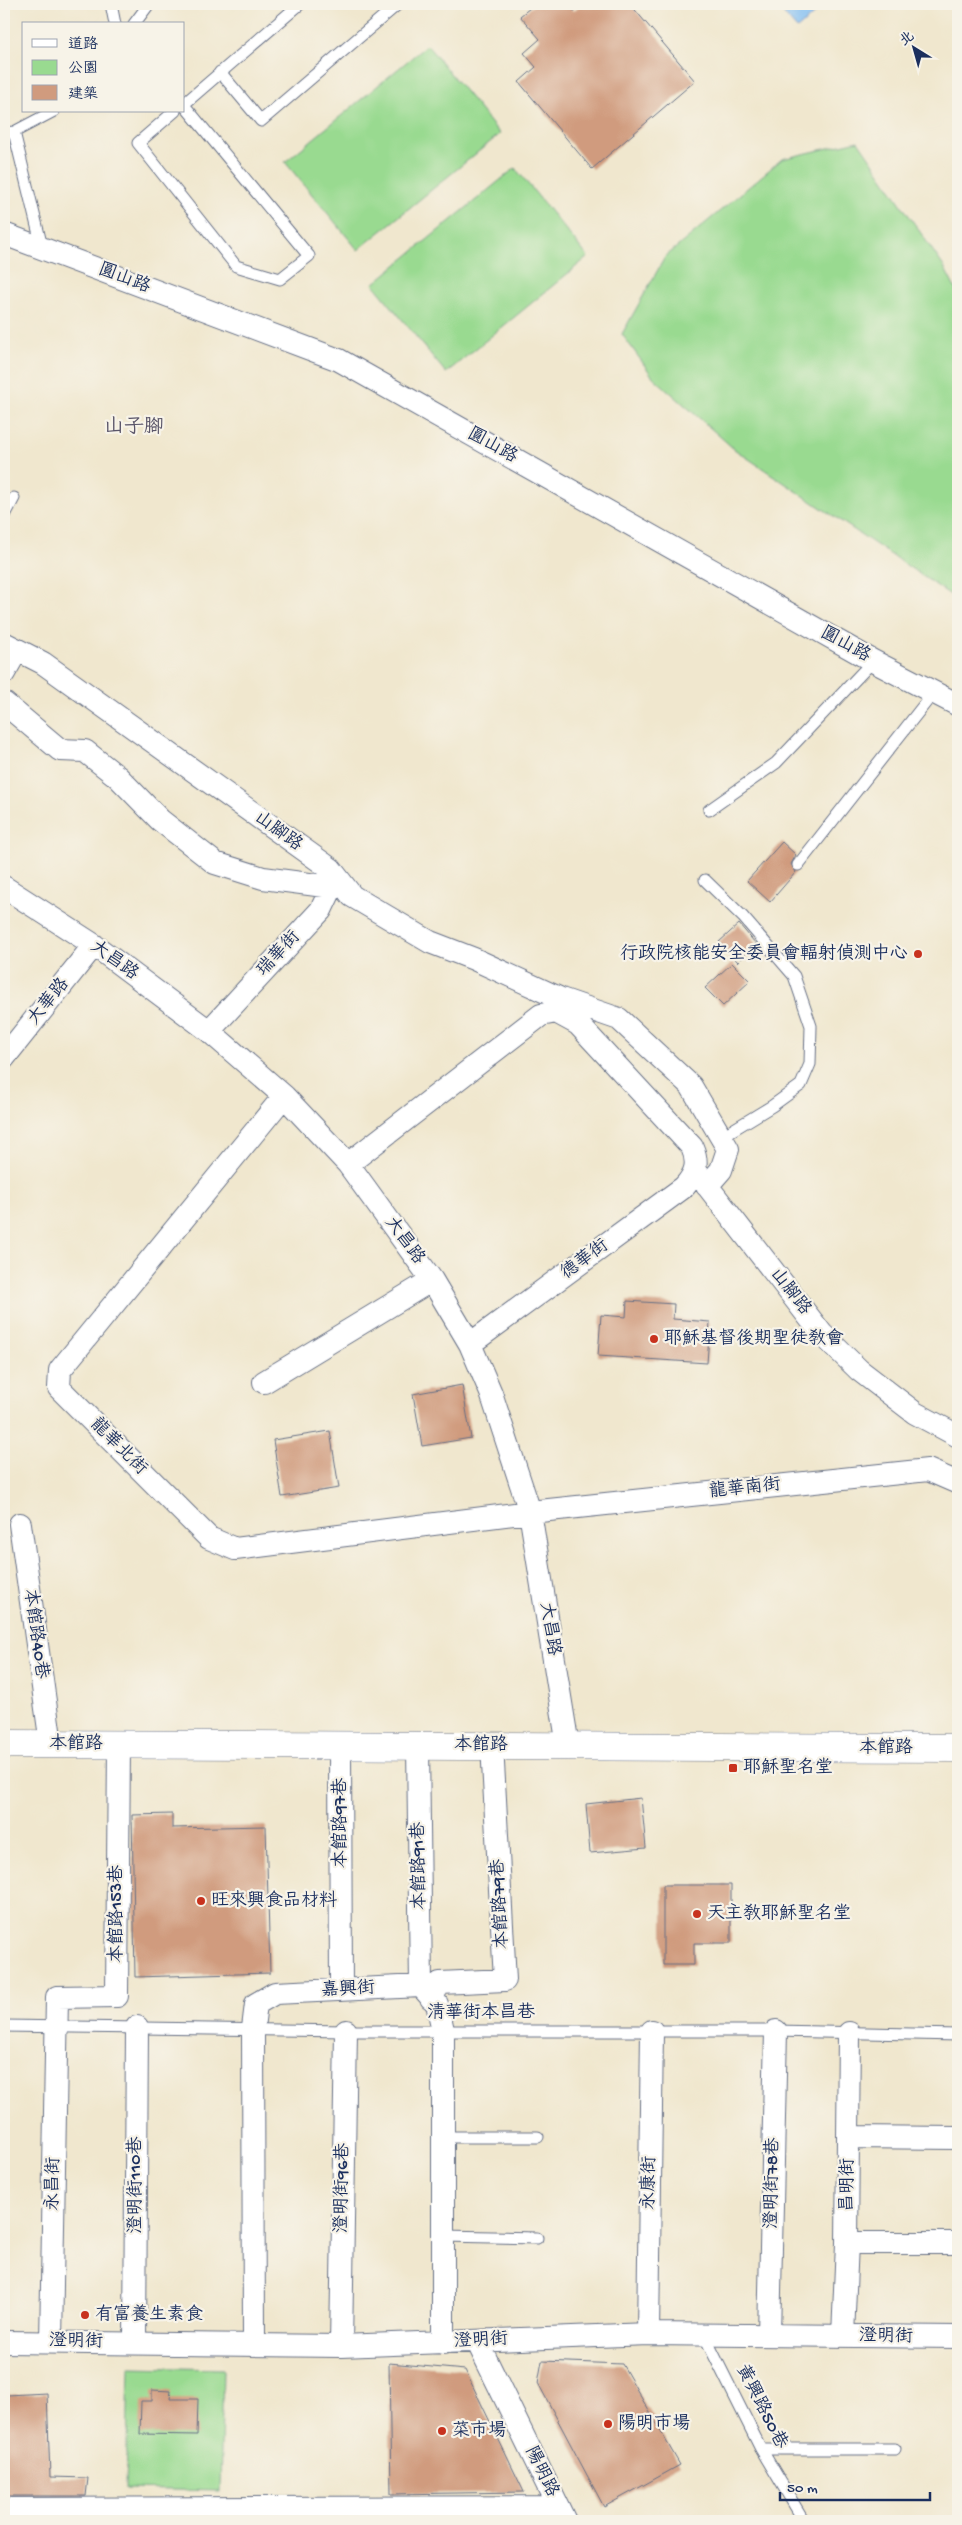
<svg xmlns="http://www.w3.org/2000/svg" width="962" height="2525" viewBox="0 0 962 2525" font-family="'Gochi Hand','LXGW WenKai TC',sans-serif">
<rect width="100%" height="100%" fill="#f7f3e8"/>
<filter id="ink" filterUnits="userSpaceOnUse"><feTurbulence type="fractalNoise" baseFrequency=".02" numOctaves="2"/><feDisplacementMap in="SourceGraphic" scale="10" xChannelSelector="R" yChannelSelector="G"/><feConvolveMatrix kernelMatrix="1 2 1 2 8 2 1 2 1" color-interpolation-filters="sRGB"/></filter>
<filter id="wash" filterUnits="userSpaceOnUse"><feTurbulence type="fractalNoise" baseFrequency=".0096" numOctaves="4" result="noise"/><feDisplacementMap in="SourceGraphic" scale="20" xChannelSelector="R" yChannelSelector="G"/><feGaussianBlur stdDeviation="1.12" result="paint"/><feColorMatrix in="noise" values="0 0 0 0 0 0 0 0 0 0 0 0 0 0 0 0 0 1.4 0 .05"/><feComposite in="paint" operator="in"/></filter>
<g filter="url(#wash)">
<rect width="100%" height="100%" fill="#f0e7ce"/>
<!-- green -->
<path fill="#99da90" stroke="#5a8477" d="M427,45L500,134L358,250L285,162Z
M858,141L944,267L958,294V600L734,449L653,377L622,334L665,257L782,159Z
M515,168L588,257L446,373L373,284Z
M129,2367L223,2369L220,2491L126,2489Z"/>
<!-- water -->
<path fill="#7fbdf3" stroke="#4d76a8" d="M775,4H826L797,29Z"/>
<g id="blocks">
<!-- building -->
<path fill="#d09b7e" d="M535,4H568L574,11L583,4H630L695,81L592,169L519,82L536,67L524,53L540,39L520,16Z
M782,842L796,855L791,864L796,872L770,902L747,881Z
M739,924L756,944L738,962L719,942Z
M732,963L750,981L723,1006L705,988Z
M627,1301L674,1304L673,1319L710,1322L707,1363L598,1356L601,1315L626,1317Z
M462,1385L471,1438L422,1446L413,1394Z
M330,1431L339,1488L282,1497L273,1440Z
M641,1798L646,1848L590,1853L586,1804Z
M172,1814V1828L266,1826L270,1973L135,1977L132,1815Z
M663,1885H731V1943H694V1965H663Z
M542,2361L622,2364L680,2465L604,2507L538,2383Z
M389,2363L465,2370L524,2492L391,2494Z
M152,2390L171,2391L170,2399H198L197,2435L140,2434L141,2401H152Z
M47,2393L50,2477L88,2478L86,2496H5L4,2401L7,2395Z"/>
</g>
</g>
<g filter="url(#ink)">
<use href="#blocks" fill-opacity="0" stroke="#666f85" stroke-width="1"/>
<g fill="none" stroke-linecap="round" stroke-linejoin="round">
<!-- service casing -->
<g stroke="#666f85" stroke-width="13">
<path id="service" d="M111,4L115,24
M134,24L149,4
M220,72L261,121L398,4
M184,104L300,4
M175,111L138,143L236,266L280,279L309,256L184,105
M14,132L42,247
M4,133L14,132L54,111
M4,517L14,498
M709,810L776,763L873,661
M798,865L934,692
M705,880L743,917L794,976L811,1026L810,1064L801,1085L772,1106L721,1137
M4,2026L346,2031H776L958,2035
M444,2137H538
M444,2236L537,2238
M704,2335L761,2449L804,2521
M761,2449H895"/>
</g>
<!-- minor casing -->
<g stroke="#666f85" stroke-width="24">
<path id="minor" d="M4,234L339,360L873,661L958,705
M4,643L43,663L331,869L352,896L430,942L474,959L561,999L578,1024L692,1147C699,1163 696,1174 684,1187L470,1344
M4,673L17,650
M4,703L60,750L85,751L118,777L160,820L215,863L263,878L332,887
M4,887L94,945L209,1031L284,1096L348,1164L432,1280L470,1344L491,1393L530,1512L568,1746
M561,999L619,1019L691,1086L728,1149L721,1170L707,1186
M209,1031L321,910L332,887L331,874
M4,1058L94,945
M284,1096L60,1370L59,1388L209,1538L235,1549L530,1512L928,1470L958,1483
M348,1164L541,1015L556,1012L578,1024
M695,1170L822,1334L859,1370L915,1413L958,1436
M264,1382L432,1280
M20,1524L51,1744
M340,1745L341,1990
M418,1745L421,1986
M431,1998L440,1983L505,1980L492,1745
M848,2137L958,2138
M847,2243H958
M648,2334L652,2031
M769,2335L776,2031
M843,2336L847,2243L849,2033
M477,2341L565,2521
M4,2342L341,2346L648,2334L958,2337
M51,2342L57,1997L117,1996L119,1743
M135,2343L137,2027
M254,2344L253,2028L256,2004L275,1993L421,1986L437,2004L443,2030V2343
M341,2346L346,2031
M4,2509L558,2507"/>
</g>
<!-- tertiary casing -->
<g stroke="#666f85" stroke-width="29">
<path id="tertiary" d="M4,1744L958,1748"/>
</g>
<!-- service -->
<use href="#service" stroke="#fff" stroke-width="11"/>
<!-- minor -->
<use href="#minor" stroke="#fff" stroke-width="22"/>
<!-- tertiary -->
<use href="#tertiary" stroke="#fff" stroke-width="28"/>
</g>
</g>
<!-- markers -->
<g fill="#c8321e" stroke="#f7f3e8" stroke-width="2">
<circle cx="918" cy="954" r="5"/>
<circle cx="654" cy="1339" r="5"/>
<rect x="728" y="1763" width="10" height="10" rx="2.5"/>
<circle cx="201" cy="1901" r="5"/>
<circle cx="697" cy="1914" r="5"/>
<circle cx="85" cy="2315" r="5"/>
<circle cx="608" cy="2424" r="5"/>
<circle cx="442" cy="2431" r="5"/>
</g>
<g text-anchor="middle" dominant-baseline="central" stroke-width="4.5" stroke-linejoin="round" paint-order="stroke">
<!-- street labels -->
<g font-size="18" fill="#1b2f5e" stroke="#f7f3e8">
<text transform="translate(124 279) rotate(21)">圓山路</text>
<text transform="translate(492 446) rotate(29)">圓山路</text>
<text transform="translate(845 645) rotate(29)">圓山路</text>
<text transform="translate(278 832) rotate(36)">山腳路</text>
<text transform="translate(279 954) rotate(-47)">瑞華街</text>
<text transform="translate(114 961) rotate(36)">大昌路</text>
<text transform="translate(49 1002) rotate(-51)">大華路</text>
<text transform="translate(404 1241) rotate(54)">大昌路</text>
<text transform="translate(585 1260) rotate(-36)">德華街</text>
<text transform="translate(790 1292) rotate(52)">山腳路</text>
<text transform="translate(118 1447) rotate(45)">龍華北街</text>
<text transform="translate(745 1489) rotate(-6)">龍華南街</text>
<text transform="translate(549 1629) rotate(81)">大昌路</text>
<text transform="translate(35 1634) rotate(82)">本館路40巷</text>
<text x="76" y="1744">本館路</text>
<text x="481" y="1745">本館路</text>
<text x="886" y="1748">本館路</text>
<text transform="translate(341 1823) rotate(-90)">本館路97巷</text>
<text transform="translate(420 1866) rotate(-91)">本館路91巷</text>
<text transform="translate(501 1904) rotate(-93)">本館路79巷</text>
<text transform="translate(117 1914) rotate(-90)">本館路153巷</text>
<text transform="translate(348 1990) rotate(-3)">嘉興街</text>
<text x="481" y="2013">清華街本昌巷</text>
<text transform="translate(650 2183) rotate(-89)">永康街</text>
<text transform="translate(773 2183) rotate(-89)">澄明街78巷</text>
<text transform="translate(54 2184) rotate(-89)">永昌街</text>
<text transform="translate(136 2185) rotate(-90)">澄明街110巷</text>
<text transform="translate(848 2185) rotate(-90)">昌明街</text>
<text transform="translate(343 2188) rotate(-89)">澄明街96巷</text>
<text transform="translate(886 2337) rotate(1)">澄明街</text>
<text transform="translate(481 2341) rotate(-3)">澄明街</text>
<text transform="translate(76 2342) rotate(1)">澄明街</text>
<text transform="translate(761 2407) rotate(63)">黃興路50巷</text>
<text transform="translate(541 2472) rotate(64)">陽明路</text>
</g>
<!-- poi labels -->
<g font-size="18" fill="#1b2f5e" stroke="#f7f3e8" text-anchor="start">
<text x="908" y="954" text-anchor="end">行政院核能安全委員會輻射偵測中心</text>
<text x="664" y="1339">耶穌基督後期聖徒教會</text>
<text x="743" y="1768">耶穌聖名堂</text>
<text x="211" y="1901">旺來興食品材料</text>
<text x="707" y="1914">天主教耶穌聖名堂</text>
<text x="95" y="2315">有富養生素食</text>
<text x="618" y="2424">陽明市場</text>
<text x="452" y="2431">菜市場</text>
</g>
<!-- quarter labels -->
<g font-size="20" fill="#5a5569" stroke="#f7f3e8">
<text x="134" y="428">山子腳</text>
</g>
</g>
<!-- margin -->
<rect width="962" height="2525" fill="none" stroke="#f7f3e8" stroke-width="20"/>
<!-- legend -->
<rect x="22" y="22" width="162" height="90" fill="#f7f3e8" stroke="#9fa5b1"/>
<rect x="32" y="39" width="25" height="8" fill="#ffffff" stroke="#9fa5b1"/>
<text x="68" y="48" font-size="15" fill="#1b2f5e">道路</text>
<rect x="32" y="60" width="25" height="15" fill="#99da90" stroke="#9fa5b1"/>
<text x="68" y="72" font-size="15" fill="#1b2f5e">公園</text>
<rect x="32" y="85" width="25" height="15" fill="#d09b7e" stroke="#9fa5b1"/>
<text x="68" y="98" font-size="15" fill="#1b2f5e">建築</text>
<!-- north arrow -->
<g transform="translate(914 48) rotate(323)" stroke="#f7f3e8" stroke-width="4" paint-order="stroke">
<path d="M0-4L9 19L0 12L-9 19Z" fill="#1b2f5e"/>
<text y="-8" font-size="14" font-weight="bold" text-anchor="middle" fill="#1b2f5e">北</text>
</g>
<!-- scale -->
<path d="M780 2492v8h150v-8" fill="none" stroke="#1b2f5e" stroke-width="2.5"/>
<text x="787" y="2492" font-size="15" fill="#1b2f5e" stroke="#f7f3e8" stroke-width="4" paint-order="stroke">50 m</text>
</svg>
